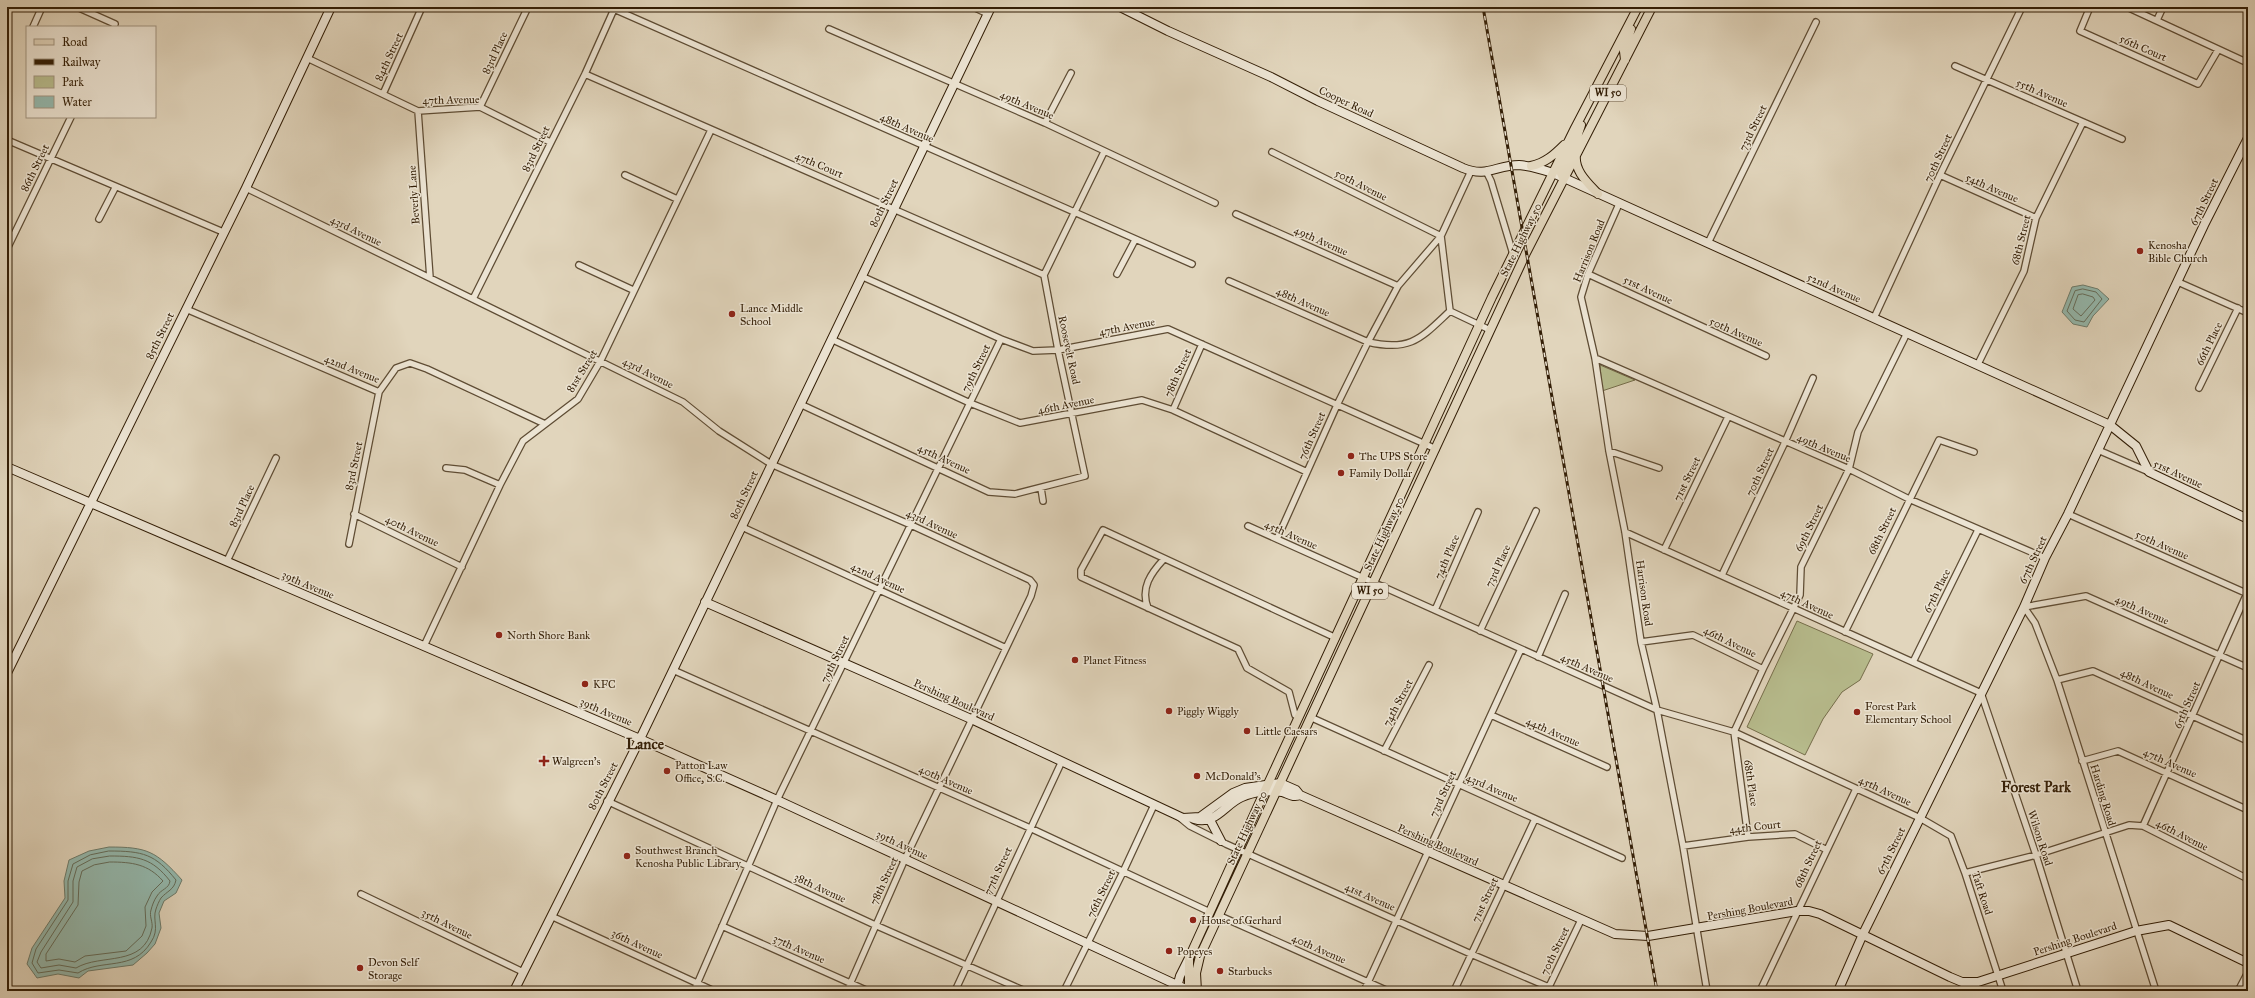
<svg xmlns="http://www.w3.org/2000/svg" width="2255" height="998" viewBox="0 0 2255 998" font-family="'IM FELL Great Primer',serif">
<rect width="100%" height="100%" fill="#e1d5bc"/>
<filter id="stains"><feTurbulence type="fractalNoise" baseFrequency=".005" numOctaves="4"/><feColorMatrix values="0 0 0 0 .2 0 0 0 0 .09 0 0 0 0 .02 0 0 0 .5 -.17"/></filter>
<radialGradient id="worn" r=".72"><stop offset=".6" stop-color="#630" stop-opacity="0"/><stop offset="1" stop-color="#630" stop-opacity=".3"/></radialGradient>
<!-- green -->
<path fill="#b7bc8d" stroke="#756d4a" d="M1600,365L1635,380L1602,391Z
M1797,621L1873,654L1860,680L1842,692L1823,719L1805,755L1747,727Z"/>
<!-- water -->
<path fill="#94b9ae" stroke="#6d7b6b" d="M2083,285L2098,289L2109,299L2093,316L2087,327L2073,324L2062,312L2072,287Z
M109,847C147,847 156,851 182,880L176,893L164,901L159,913L161,928L155,944L147,953L133,965L88,971L79,978L58,974L37,978L27,964L32,948L65,898L64,881L69,860L89,851Z"/>
<g fill="none" stroke-linecap="round" stroke-linejoin="round">
<!-- shore -->
<path stroke="#646c5a" stroke-width="1" d="M2083,289L2096,292L2102,299L2084,322L2075,320L2067,311L2075,291Z
M2083,294L2093,297L2095,300L2081,316L2073,309L2078,295Z
M109,851C143,851 155,854 176,880C174,890 167,891 161,898C159,901 157,906 156,909C152,920 160,929 151,942C133,972 102,958 78,973L59,970L38,973L32,963L36,949L68,900V881L73,864L90,855Z
M110,856C138,856 152,858 170,881C169,889 161,889 157,896C154,900 152,906 151,910C149,916 153,922 152,928C144,968 101,953 76,968L59,965L41,968L37,962L41,952L73,902V881L77,867L92,859Z
M110,862C132,862 148,864 163,881L152,892L145,907L146,926L142,936L126,951L85,956L75,962L59,959L46,961V954L78,905L79,882L82,871L94,865Z"/>
<!-- street casing -->
<g stroke="#5e4c34" stroke-width="8">
<path id="street" d="M77,7L115,24L114,27
M973,7L988,14
M2090,7L2080,31L2198,84L2218,50
M2127,7L2248,63
M614,9L1192,264
M2157,20L2163,7
M33,27L42,7
M829,29L1045,123L1215,203
M307,58L418,111L480,107L550,142
M1955,66L2122,139
M585,74L1044,275
M383,94L422,7
M480,107L528,7
M418,111L430,278
M1045,123L1071,73
M7,140L223,232
M1487,173L1491,181L1513,254
M625,175L677,199
M1940,175L2036,218
M246,188L683,402L719,431L771,464L911,525L1030,580L1034,585L1031,596L905,859L847,991
M1619,204L1588,274L1581,297L1595,358L1609,451L1625,532L1641,642L1657,710L1683,846L1707,991
M1236,214L1398,286
M99,219L115,188
M1708,243L1816,22
M7,249L71,117
M579,265L633,290
M1117,274L1135,240
M1588,274L1766,356
M1044,275L1104,152
M861,276L1001,339L1033,351L1058,350L1168,329L1436,449
M1229,281L1368,342C1411,352 1421,338 1450,311L1441,236L1272,152
M2178,282L2248,313
M473,299L585,74L615,7
M186,309L379,392
M1450,311L1490,330
M1874,318L1940,175L2022,7
M831,339L970,403L1020,423L1142,400L1173,410L1307,472
M1595,358L1849,469L1909,499L2045,558
M1978,364L2024,271L2036,218L2083,122
M2199,388L2238,308
M800,404L989,492L1015,494L1085,476L1058,350L1044,275
M1173,410L1202,344
M2098,450L2149,472
M1609,451L1659,468
M446,468L465,470L500,485
M1041,488L1043,501
M354,514L462,567
M2068,514L2248,594
M1248,526L1657,710L1734,732L1920,818L1951,836L1965,873L2003,991
M742,527L1006,648
M1625,532L1981,693L2036,855L2078,991
M1277,539L1337,405L1368,342L1398,286L1441,236L1471,171
M349,544L379,392L396,368L410,363L427,369L545,424
M1664,550L1728,417
M227,561L276,458
M1722,575L1785,442L1813,378
M1148,608C1140,588 1151,573 1164,559
M1435,610L1478,512
M1480,631L1536,511
M1845,632L1939,440L1974,452
M1641,642L1693,635L1763,669
M424,646L500,485L523,441L578,399L601,360L711,130
M1538,657L1565,594
M1913,662L1978,530
M673,670L1030,828L1210,912
M2057,680L2093,671L2248,741
M1295,715L1289,692L1247,668L1238,649L1081,577V570L1103,530L1336,638
M1491,715L1607,767
M1310,717L1622,858
M1384,751L1429,665
M2082,761L2118,751L2248,810
M607,801L875,925L1025,991
M1179,817L1190,826L1226,844L1471,954L1558,991
M2143,826L2248,591
M1748,837L1734,732L1763,669L1800,595L1801,567L1849,469L1858,432L1907,333
M1683,846L1748,837L1795,834L1825,849
M1965,873L2036,855L2129,825L2143,826L2248,879
M361,894L523,972
M551,916L714,991
M1220,916L1388,991
M722,926L868,991
M694,991L777,800L1001,339
M955,991L1062,761
M1064,991L1123,872L1154,805
M1364,991L1521,649
M1454,991L1535,819
M1547,991L1581,920
M1760,991L1856,789
M2156,991L2057,680L2035,623L2024,607L2086,596L2248,668
M2238,991L2248,972"/>
</g>
<!-- secondary casing -->
<g stroke="#331e06" stroke-width="10">
<path id="secondary" d="M1120,7L1168,31L1271,77L1318,101L1463,168C1487,178 1496,165 1519,165C1531,166 1541,169 1553,173L2110,425L2136,446L2149,472L2248,519
M7,467L640,739L777,800L1190,991
M705,602L971,719L1183,818L1200,817L1233,793L1245,788L1280,783L1296,790L1300,795L1615,934L1648,936L1797,911H1809L1820,914L1950,977L1962,982H1978L2136,931L2169,925L2248,963
M7,673L246,188L331,7
M1208,816L1221,841
M1194,819C1215,826 1225,804 1242,797C1253,792 1271,790 1282,792C1289,794 1293,798 1300,795
M514,991L640,739L991,7
M1176,991L1180,976L1189,958
M1838,991L1863,934L2024,607L2045,558L2068,514L2204,225L2248,138"/>
</g>
<!-- primary casing -->
<g stroke="#331e06" stroke-width="10">
<path id="primary" d="M1625,60L1624,51L1631,29
M1576,155C1574,171 1588,183 1598,194
M1531,166C1545,163 1554,155 1564,145
M1563,178L1560,171L1576,140L1581,125
M1189,991V958L1267,786L1492,297L1575,128L1638,7
M1197,991L1196,973L1200,956L1526,253L1652,7"/>
</g>
<!-- street -->
<use href="#street" stroke="#ece4d3" stroke-width="5.5"/>
<!-- secondary -->
<use href="#secondary" stroke="#ece4d3" stroke-width="8"/>
<!-- primary -->
<use href="#primary" stroke="#e1d5bc" stroke-width="8"/>
<!-- rail casing -->
<g stroke="#331e06" stroke-width="3">
<path id="rail" d="M1483,7L1657,991"/>
</g>
<!-- rail -->
<use href="#rail" stroke="#ece4d3" stroke-width="1.5" stroke-dasharray="4.5" stroke-linecap="butt"/>
</g>
<!-- markers -->
<g fill="#8f2418" stroke="#ece4d3" stroke-width="1.5">
<circle cx="2140" cy="251" r="4"/>
<circle cx="732" cy="314" r="4"/>
<circle cx="1351" cy="456" r="4"/>
<circle cx="1341" cy="473" r="4"/>
<circle cx="499" cy="635" r="4"/>
<circle cx="1075" cy="660" r="4"/>
<circle cx="585" cy="684" r="4"/>
<circle cx="1169" cy="711" r="4"/>
<circle cx="1857" cy="712" r="4"/>
<circle cx="1247" cy="731" r="4"/>
<path d="M542 755h4v4h4v4h-4v4h-4v-4h-4v-4h4z"/>
<circle cx="667" cy="771" r="4"/>
<circle cx="1197" cy="776" r="4"/>
<circle cx="627" cy="856" r="4"/>
<circle cx="1193" cy="920" r="4"/>
<circle cx="1169" cy="951" r="4"/>
<circle cx="360" cy="968" r="4"/>
<circle cx="1220" cy="971" r="4"/>
</g>
<g text-anchor="middle" dominant-baseline="central" stroke-width="3" stroke-linejoin="round" paint-order="stroke">
<!-- shield labels -->
<g fill="#ece4d3" stroke="#6a5944" stroke-width="1">
<rect x="1590" y="85" width="36" height="16" rx="3"/>
<rect x="1352" y="583" width="36" height="16" rx="3"/>
</g>
<g font-size="10" font-weight="bold" fill="#331e06">
<text x="1608" y="93">WI 50</text>
<text x="1370" y="591">WI 50</text>
</g>
<!-- street labels -->
<g font-size="11" fill="#331e06" stroke="#ece4d3">
<text transform="translate(2143 48) rotate(24)">56th Court</text>
<text transform="translate(495 53) rotate(-65)">83rd Place</text>
<text transform="translate(389 57) rotate(-65)">84th Street</text>
<text transform="translate(2042 93) rotate(24)">55th Avenue</text>
<text transform="translate(451 100) rotate(-1)">47th Avenue</text>
<text transform="translate(1346 102) rotate(25)">Cooper Road</text>
<text transform="translate(1027 105) rotate(23)">49th Avenue</text>
<text transform="translate(907 128) rotate(24)">48th Avenue</text>
<text transform="translate(1753 128) rotate(-64)">73rd Street</text>
<text transform="translate(536 149) rotate(-64)">83rd Street</text>
<text transform="translate(1938 158) rotate(-65)">70th Street</text>
<text transform="translate(819 165) rotate(23)">47th Court</text>
<text transform="translate(35 168) rotate(-64)">86th Street</text>
<text transform="translate(1361 185) rotate(27)">50th Avenue</text>
<text transform="translate(1992 188) rotate(24)">54th Avenue</text>
<text transform="translate(414 195) rotate(-94)">Beverly Lane</text>
<text transform="translate(2204 202) rotate(-64)">67th Street</text>
<text transform="translate(884 203) rotate(-64)">80th Street</text>
<text transform="translate(356 231) rotate(26)">43rd Avenue</text>
<text transform="translate(1521 240) rotate(-64)">State Highway 50</text>
<text transform="translate(2021 240) rotate(-76)">68th Street</text>
<text transform="translate(1321 241) rotate(24)">49th Avenue</text>
<text transform="translate(1589 251) rotate(-68)">Harrison Road</text>
<text transform="translate(1834 288) rotate(24)">52nd Avenue</text>
<text transform="translate(1648 290) rotate(25)">51st Avenue</text>
<text transform="translate(1303 302) rotate(24)">48th Avenue</text>
<text transform="translate(1127 327) rotate(-11)">47th Avenue</text>
<text transform="translate(1736 332) rotate(24)">50th Avenue</text>
<text transform="translate(160 336) rotate(-64)">85th Street</text>
<text transform="translate(2209 344) rotate(-64)">66th Place</text>
<text transform="translate(1069 350) rotate(78)">Roosevelt Road</text>
<text transform="translate(976 368) rotate(-64)">79th Street</text>
<text transform="translate(352 369) rotate(22)">42nd Avenue</text>
<text transform="translate(582 371) rotate(-58)">81st Street</text>
<text transform="translate(648 373) rotate(27)">43rd Avenue</text>
<text transform="translate(1178 373) rotate(-66)">78th Street</text>
<text transform="translate(1066 405) rotate(-11)">46th Avenue</text>
<text transform="translate(1312 436) rotate(-66)">76th Street</text>
<text transform="translate(1824 448) rotate(23)">49th Avenue</text>
<text transform="translate(944 459) rotate(25)">45th Avenue</text>
<text transform="translate(354 466) rotate(-78)">83rd Street</text>
<text transform="translate(1760 472) rotate(-65)">70th Street</text>
<text transform="translate(2178 474) rotate(25)">51st Avenue</text>
<text transform="translate(1687 479) rotate(-64)">71st Street</text>
<text transform="translate(744 495) rotate(-65)">80th Street</text>
<text transform="translate(242 506) rotate(-65)">83rd Place</text>
<text transform="translate(932 524) rotate(25)">43rd Avenue</text>
<text transform="translate(1809 528) rotate(-64)">69th Street</text>
<text transform="translate(412 531) rotate(26)">40th Avenue</text>
<text transform="translate(1882 531) rotate(-64)">68th Street</text>
<text transform="translate(1384 534) rotate(-65)">State Highway 50</text>
<text transform="translate(1291 535) rotate(24)">45th Avenue</text>
<text transform="translate(2162 545) rotate(24)">50th Avenue</text>
<text transform="translate(1447 557) rotate(-67)">74th Place</text>
<text transform="translate(2033 560) rotate(-65)">67th Street</text>
<text transform="translate(1498 566) rotate(-65)">73rd Place</text>
<text transform="translate(878 578) rotate(25)">42nd Avenue</text>
<text transform="translate(308 585) rotate(23)">39th Avenue</text>
<text transform="translate(1937 591) rotate(-64)">67th Place</text>
<text transform="translate(1644 593) rotate(82)">Harrison Road</text>
<text transform="translate(1807 604) rotate(25)">47th Avenue</text>
<text transform="translate(2142 610) rotate(24)">49th Avenue</text>
<text transform="translate(1730 642) rotate(26)">46th Avenue</text>
<text transform="translate(835 659) rotate(-64)">79th Street</text>
<text transform="translate(1587 668) rotate(24)">45th Avenue</text>
<text transform="translate(2147 684) rotate(25)">48th Avenue</text>
<text transform="translate(954 700) rotate(24)">Pershing Boulevard</text>
<text transform="translate(1398 703) rotate(-62)">74th Street</text>
<text transform="translate(2187 705) rotate(-66)">65th Street</text>
<text transform="translate(606 712) rotate(23)">39th Avenue</text>
<text transform="translate(1553 732) rotate(24)">44th Avenue</text>
<text transform="translate(2170 763) rotate(24)">47th Avenue</text>
<text transform="translate(946 780) rotate(24)">40th Avenue</text>
<text transform="translate(1751 783) rotate(82)">68th Place</text>
<text transform="translate(603 786) rotate(-63)">80th Street</text>
<text transform="translate(1492 788) rotate(24)">43rd Avenue</text>
<text transform="translate(1885 791) rotate(25)">45th Avenue</text>
<text transform="translate(1443 794) rotate(-65)">73rd Street</text>
<text transform="translate(2103 795) rotate(73)">Harding Road</text>
<text transform="translate(1755 827) rotate(-6)">44th Court</text>
<text transform="translate(1247 828) rotate(-65)">State Highway 50</text>
<text transform="translate(2182 835) rotate(27)">46th Avenue</text>
<text transform="translate(2040 838) rotate(72)">Wilson Road</text>
<text transform="translate(902 845) rotate(25)">39th Avenue</text>
<text transform="translate(1438 845) rotate(24)">Pershing Boulevard</text>
<text transform="translate(1891 851) rotate(-64)">67th Street</text>
<text transform="translate(1808 864) rotate(-65)">68th Street</text>
<text transform="translate(998 871) rotate(-65)">77th Street</text>
<text transform="translate(884 881) rotate(-65)">78th Street</text>
<text transform="translate(820 888) rotate(25)">38th Avenue</text>
<text transform="translate(1982 893) rotate(72)">Taft Road</text>
<text transform="translate(1101 894) rotate(-64)">76th Street</text>
<text transform="translate(1370 897) rotate(24)">41st Avenue</text>
<text transform="translate(1485 900) rotate(-65)">71st Street</text>
<text transform="translate(1750 909) rotate(-10)">Pershing Boulevard</text>
<text transform="translate(447 924) rotate(26)">35th Avenue</text>
<text transform="translate(2075 939) rotate(-18)">Pershing Boulevard</text>
<text transform="translate(637 944) rotate(25)">36th Avenue</text>
<text transform="translate(799 949) rotate(24)">37th Avenue</text>
<text transform="translate(1319 949) rotate(24)">40th Avenue</text>
<text transform="translate(1555 951) rotate(-64)">70th Street</text>
</g>
<!-- poi labels -->
<g font-size="11" fill="#331e06" stroke="#ece4d3" text-anchor="start">
<text x="2148" y="245">Kenosha<tspan x="2148" dy="13">Bible Church</tspan></text>
<text x="740" y="308">Lance Middle<tspan x="740" dy="13">School</tspan></text>
<text x="1359" y="456">The UPS Store</text>
<text x="1349" y="473">Family Dollar</text>
<text x="507" y="635">North Shore Bank</text>
<text x="1083" y="660">Planet Fitness</text>
<text x="593" y="684">KFC</text>
<text x="1865" y="706">Forest Park<tspan x="1865" dy="13">Elementary School</tspan></text>
<text x="1177" y="711">Piggly Wiggly</text>
<text x="1255" y="731">Little Caesars</text>
<text x="552" y="761">Walgreen's</text>
<text x="675" y="765">Patton Law<tspan x="675" dy="13">Office, S.C.</tspan></text>
<text x="1205" y="776">McDonald's</text>
<text x="635" y="850">Southwest Branch<tspan x="635" dy="13">Kenosha Public Library</tspan></text>
<text x="1201" y="920">House of Gerhard</text>
<text x="1177" y="951">Popeyes</text>
<text x="368" y="962">Devon Self<tspan x="368" dy="13">Storage</tspan></text>
<text x="1228" y="971">Starbucks</text>
</g>
<!-- district labels -->
<g font-size="15" font-weight="bold" fill="#331e06" stroke="#ece4d3">
<text x="645" y="744">Lance</text>
<text x="2036" y="787">Forest Park</text>
</g>
</g>
<!-- margin -->
<rect width="2255" height="998" fill="none" stroke="#e1d5bc" stroke-width="24"/>
<rect x="8" y="8" width="2239" height="982" fill="none" stroke="#331e06" stroke-width="2"/>
<rect x="12" y="12" width="2231" height="974" fill="none" stroke="#331e06"/>
<!-- legend -->
<rect x="26" y="26" width="130" height="92" fill="#ece4d3" stroke="#a29581"/>
<rect x="34" y="39" width="20" height="6" fill="#e1d5bc" stroke="#a29581"/>
<text x="62" y="46" font-size="12" fill="#331e06">Road</text>
<rect x="34" y="59" width="20" height="6" fill="#331e06" stroke="#a29581"/>
<text x="62" y="66" font-size="12" fill="#331e06">Railway</text>
<rect x="34" y="76" width="20" height="12" fill="#b7bc8d" stroke="#a29581"/>
<text x="62" y="86" font-size="12" fill="#331e06">Park</text>
<rect x="34" y="96" width="20" height="12" fill="#94b9ae" stroke="#a29581"/>
<text x="62" y="106" font-size="12" fill="#331e06">Water</text>
<rect width="100%" height="100%" filter="url(#stains)"/>
<rect width="100%" height="100%" fill="url(#worn)"/>
</svg>
